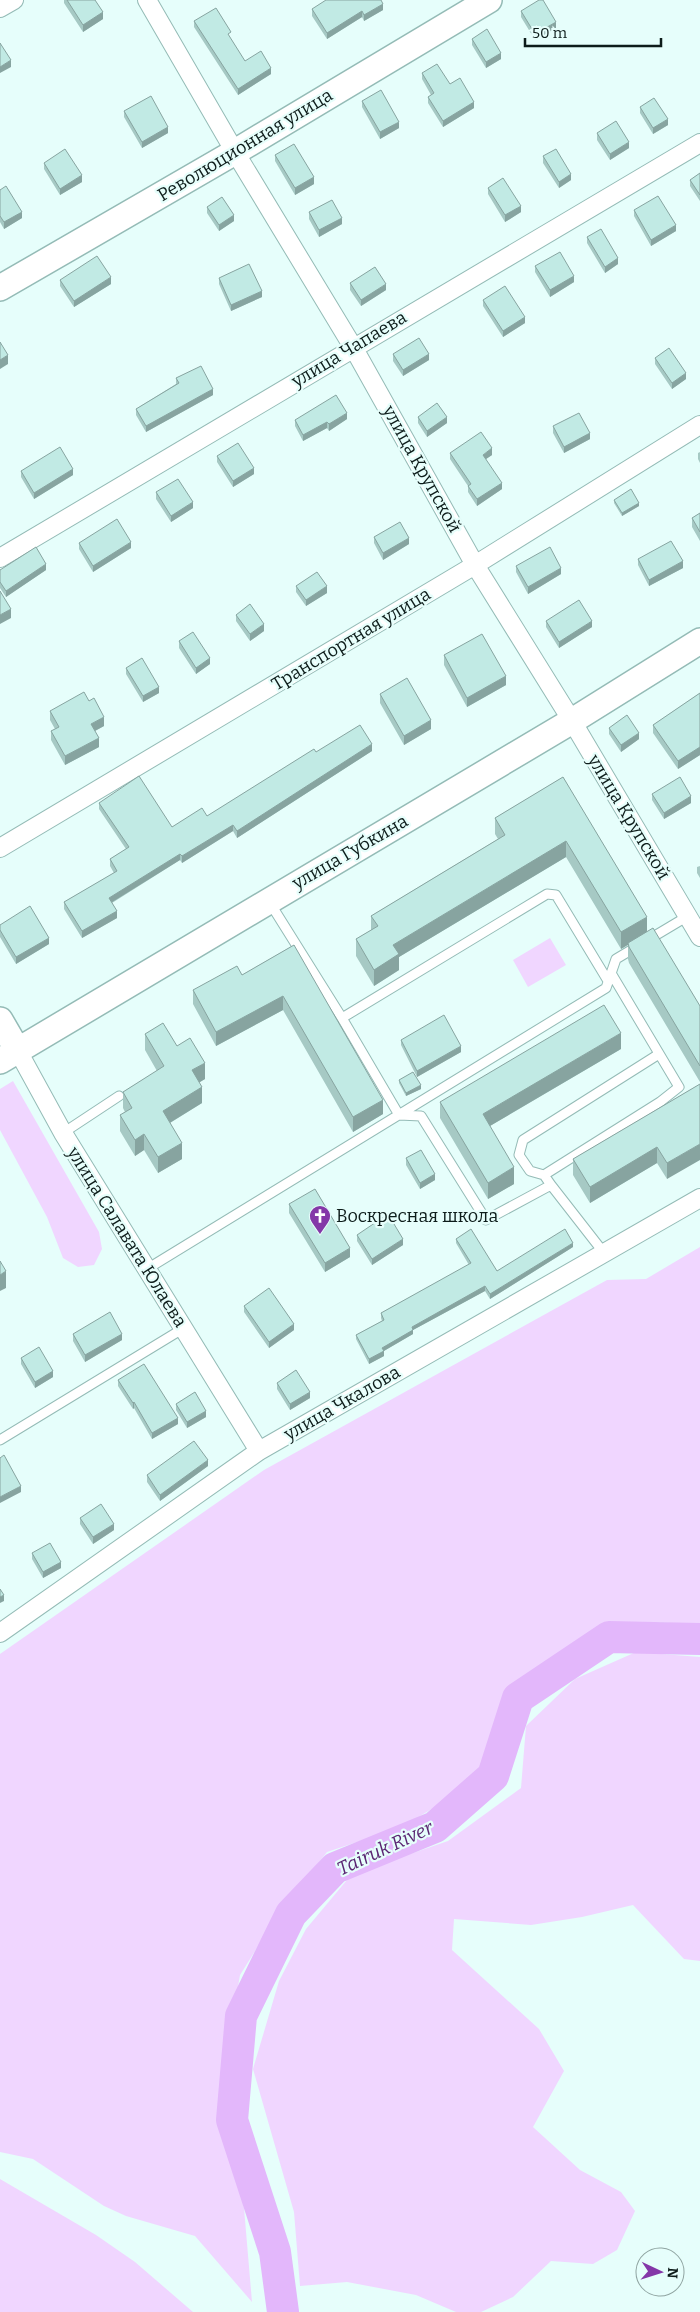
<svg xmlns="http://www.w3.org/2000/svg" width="700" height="2312" viewBox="0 0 700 2312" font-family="Bitter,serif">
<rect width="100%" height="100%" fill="#e6fefb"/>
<!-- green -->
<path fill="#f0d6ff" d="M550,938L566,965L528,987L513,960Z
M13,1081L99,1232L102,1249L94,1265L78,1267L63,1258L47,1217L0,1130V1089Z
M700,1247V1625L657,1622L610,1627L533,1676L500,1713L492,1759L443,1802L402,1827L327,1852L280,1911L240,1975L226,2056L229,2133L244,2208L252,2302L195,2236L126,2216L104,2206L33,2159L0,2152V1654L264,1470L607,1280L646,1279Z
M636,1652L700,1657V1961L684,1959L633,1905L582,1917L531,1925L454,1919L452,1950L539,2029L564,2071L533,2127L580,2170L621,2192L635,2211L617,2250L593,2264L551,2261L513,2297L481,2312H456L416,2295L347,2282L300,2286L294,2212L253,2069L279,1981L306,1929L352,1874L448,1841L521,1788L526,1726L575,1679Z
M0,2179L96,2235L135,2262L193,2312H0Z"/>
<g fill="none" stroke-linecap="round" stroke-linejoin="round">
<!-- river -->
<path stroke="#e3b7fb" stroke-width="32" d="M283,2312L275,2252L232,2120L241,2016L291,1914L335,1868L435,1827L493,1776L518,1698L609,1637L700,1639"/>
<!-- lane casing -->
<g stroke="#94bbb6" stroke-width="11">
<path id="lane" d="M270,903L342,1018L399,1115L421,1116L486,1220L551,1185L604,1253
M342,1018L547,894L556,895L608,981
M63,1133L119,1096
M544,1175L530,1171L519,1155L523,1140L659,1054
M551,1185L544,1175L660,1102L679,1087L611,973
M147,1269L606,988L616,959L688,916
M0,1440L184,1328"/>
</g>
<!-- street casing -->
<g stroke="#94bbb6" stroke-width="20">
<path id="street" d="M147,0L235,152L353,347L475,565L572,721L700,937
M0,8L14,0
M0,558L700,143
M0,848L475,565L700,425
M18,1051L63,1133L259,1451
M0,1633L259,1451L700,1198"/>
</g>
<!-- secondary casing -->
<g stroke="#94bbb6" stroke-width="28">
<path id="secondary" d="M0,288L235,152L489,0
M0,1020L18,1051
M0,1061L572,721L700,641"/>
</g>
<!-- lane -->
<use href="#lane" stroke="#fff" stroke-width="9"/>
<!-- street -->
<use href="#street" stroke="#fff" stroke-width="18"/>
<!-- secondary -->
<use href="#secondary" stroke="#fff" stroke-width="25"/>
</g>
<!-- wall -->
<path fill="#a6c9c4" d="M64,0H95L103,19L83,32L64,3Z
M312,9L383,10L364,21L362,17L327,39L312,16Z
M521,11L556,28L535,40L521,17Z
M194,21L245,61L271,74L238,95L194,27Z
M472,39L501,59L486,68L472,45Z
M422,73L450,84L474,108L443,127L428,103V97L431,95L422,79Z
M362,101L399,128L380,139L362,107Z
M640,107L668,125L653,134L640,113Z
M124,111L168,133L142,148L124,117Z
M597,133L629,148L610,160L597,140Z
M275,155L314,184L295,195L275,161Z
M543,156L571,180L559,188L543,163Z
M44,163L82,182L60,195L44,169Z
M700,173V201L690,186V180Z
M488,188L521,212L505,222L488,194Z
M0,190L22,218L4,229L0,222Z
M207,207L234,221L219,231L207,213Z
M634,210L676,231L651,246L634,216Z
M309,212L342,224L319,237L309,219Z
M587,237L618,264L605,273L587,243Z
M535,266L574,282L550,297L535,272Z
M219,278L262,297L231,311L219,284Z
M60,280L111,284L74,307L60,286Z
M350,283L386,290L361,306L350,290Z
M483,300L525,323L503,337L483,306Z
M393,354L429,360L403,376L393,361Z
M655,358L686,379L672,389L655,364Z
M176,378L213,395L146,432L136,415V409L176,384Z
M418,417L447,423L427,437L418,423Z
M347,419L329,431L327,428L303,441L295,426V420Z
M553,426L590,439L564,453L553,433Z
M700,452V463L698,459V453Z
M450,453L492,455L486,459L502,489L477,506L468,492V486L450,459Z
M217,456L254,474L233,487L217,462Z
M21,471L73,475L34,499L21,477Z
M156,492L193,508L171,522L156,499Z
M614,500L639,506L622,516L614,503Z
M700,513V541L692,527V518Z
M374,537L409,544L383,560L374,543Z
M79,543L131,548L93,572L79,549Z
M638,559L683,568L649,586L638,565Z
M516,566L561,574L528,594L516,572Z
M0,570H46L6,597L0,588Z
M296,586L327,593L306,606L296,592Z
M236,615L264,631L250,641L236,621Z
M546,621L592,627L559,648L546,627Z
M179,641L210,664L196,674L179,648Z
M444,655L506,685L467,707L444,665Z
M126,668L159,693L143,702L126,674Z
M700,693V755L678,769L653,733V725Z
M380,694L431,729L404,745L380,703Z
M50,711L104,726L95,731L99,747L65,765L51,740V731L55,729L50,720Z
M609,728L639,739L621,752L609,734Z
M372,751L237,838L233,831L182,863L180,860L112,903L117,918L82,938L64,909V902L114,873L110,866V859L126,849L99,809V803L172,827L207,816L316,752Z
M563,777L647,932L700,1006V1082L629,963L628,959V945L621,949L566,857L399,957V970L374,986L356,956V939L371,930V916L498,839L495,834V818Z
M652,794L691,803L664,819L652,800Z
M700,866V878L697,873V867Z
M0,925L49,944L16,964L0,937Z
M294,945L383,1114L353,1132L283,1010L216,1046L193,1004V990L242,975Z
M145,1034L177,1046L205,1079L199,1082L202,1103L170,1123L182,1159L158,1173L144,1150L135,1156L120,1131V1115L125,1112L123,1108V1092L157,1071L145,1050Z
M401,1040L461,1052L417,1077L401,1045Z
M621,1049L490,1126L514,1184L488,1199L440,1118V1102Z
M399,1080L421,1089L406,1096L399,1083Z
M700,1084L667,1179L657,1163L590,1203L573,1175V1159Z
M406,1158L435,1180L420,1189L406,1165Z
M289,1204L350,1257L325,1272L289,1213Z
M357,1235L403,1245L372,1265L357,1241Z
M456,1239L497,1271L573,1247L490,1299L485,1291L413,1330V1334L384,1351V1356L369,1364L356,1339V1335L382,1321L381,1318V1313L469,1265L456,1243Z
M244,1306L294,1330L269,1348L244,1312Z
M73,1334L122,1340L85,1362L73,1341Z
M21,1358L53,1377L35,1388L21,1364Z
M118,1380L178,1424L152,1439L134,1408L133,1409L118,1386Z
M277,1383L310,1398L290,1410L277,1389Z
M176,1404L206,1417L187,1428L176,1410Z
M208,1466L160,1501L147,1482V1475Z
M80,1518L114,1530L93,1544L80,1524Z
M32,1553L61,1568L43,1578L32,1559Z"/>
<!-- shaded-wall -->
<path fill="#87a4a0" d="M383,4V10L364,21V15Z
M362,11V17L327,39V33Z
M103,12V19L83,32V25Z
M556,22V28L535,40V34Z
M501,53V59L486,68V62Z
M11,60V67L0,73V67Z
M271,68V74L238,95V89Z
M474,102V108L443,127V121Z
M668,119V125L653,134V128Z
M399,122V128L380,139V132Z
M168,127V133L142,148V142Z
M629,142V148L610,160V154Z
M571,174V180L559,188V182Z
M82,175V182L60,195V189Z
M314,177V184L295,195V188Z
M521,206V212L505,222V215Z
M22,212V218L4,229V222Z
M234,215V221L219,231V225Z
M342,218V224L319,237V230Z
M676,225V231L651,246V240Z
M618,258V264L605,273V267Z
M574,276V282L550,297V290Z
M111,277V284L74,307V301Z
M386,284V290L361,306V300Z
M262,291V297L231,311V305Z
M525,317V323L503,337V331Z
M429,354V360L403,376V370Z
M8,355V364L0,369V360Z
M686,373V379L672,389V383Z
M213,389V395L146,432V426Z
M347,413V419L329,431V424Z
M447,417V423L427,437V431Z
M327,422V428L303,441V435Z
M590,433V439L564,453V447Z
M492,448V455L483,461V455Z
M254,468V474L233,487V481Z
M73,469V475L34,499V493Z
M502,483V489L477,506V499Z
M193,502V508L171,522V516Z
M639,503V506L622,516V513Z
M409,538V544L383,560V553Z
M131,542V548L93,572V566Z
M683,561V568L649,586V580Z
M46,564V570L6,597V591Z
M561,568V574L528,594V587Z
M327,586V593L306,606V600Z
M11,609V618L0,624V615Z
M592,621V627L559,648V642Z
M264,624V631L250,641V634Z
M210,658V664L196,674V668Z
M506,676V685L467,707V698Z
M159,687V693L143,702V696Z
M104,717V726L91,733V724Z
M431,720V729L404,745V736Z
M639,733V739L621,752V745Z
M99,738V747L65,765V756Z
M372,744V751L237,838V831Z
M700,747V755L678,769V761Z
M691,796V803L664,819V813Z
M233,825V831L182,863V856Z
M566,841V857L399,957V970L374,986V970L393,945Z
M180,854V860L109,904V898Z
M117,911V918L82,938V931Z
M647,917V933L621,949V932Z
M49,938V944L16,964V957Z
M283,996V1010L216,1046V1032Z
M621,1033V1049L483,1130V1114Z
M461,1046V1052L417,1077V1071Z
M205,1063V1079L192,1087V1070Z
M421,1085V1089L406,1096V1093Z
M202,1087V1103L163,1127V1111Z
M383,1100V1114L353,1132V1117Z
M144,1134V1150L135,1156V1140Z
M182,1143V1159L158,1173V1157Z
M700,1144V1160L667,1179V1163Z
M657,1147V1163L590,1203V1187Z
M514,1167V1184L488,1199V1183Z
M435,1174V1180L420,1189V1183Z
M403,1239V1245L372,1265V1259Z
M573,1243V1247L490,1299V1294Z
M350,1248V1257L325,1272V1263Z
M6,1271V1288L0,1291V1275Z
M485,1286V1291L413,1330V1334L382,1352V1348L412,1327Z
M294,1324V1330L269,1348V1342Z
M122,1334V1340L85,1362V1355Z
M384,1351V1356L369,1364V1359Z
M53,1371V1377L35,1388V1382Z
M310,1392V1398L290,1410V1404Z
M134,1402V1408L133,1409V1403Z
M206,1411V1417L187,1428V1422Z
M178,1418V1424L152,1439V1433Z
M208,1460V1466L160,1501V1495Z
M21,1486V1492L0,1503V1497Z
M114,1524V1530L93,1544V1537Z
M61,1562V1568L43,1578V1572Z
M4,1595V1601L0,1603V1597Z"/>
<!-- building -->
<path fill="#c1eae4" stroke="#87a4a0" d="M67,0H95L103,12L83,25Z
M326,0H381L383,4L364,15L362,11L327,33L312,9Z
M539,0H543L556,22L535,34L521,11Z
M216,8L231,32L228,34L245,61L261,51L271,68L238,89L194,21Z
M487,29L501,53L486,62L472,39Z
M0,43L11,60L0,67Z
M437,64L450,84L460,78L474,102L443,121L428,97L434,93L422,73Z
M381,90L399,122L380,132L362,101Z
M151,96L168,127L142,142L124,111Z
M654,98L668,119L653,128L640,107Z
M616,121L629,142L610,154L597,133Z
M294,144L314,177L295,188L275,155Z
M65,149L82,175L60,189L44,163Z
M556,149L571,174L559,182L543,156Z
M700,173V195L690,180Z
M503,178L521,206L505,215L488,188Z
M6,186L22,212L4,222L0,216V190Z
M658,196L676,225L651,240L634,210Z
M222,197L234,215L219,225L207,207Z
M332,200L342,218L319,230L309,212Z
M601,229L618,258L605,267L587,237Z
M560,252L574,276L550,290L535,266Z
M97,256L111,277L74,301L60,280Z
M249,264L262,291L231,305L219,278Z
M375,267L386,284L361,300L350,283Z
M505,286L525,317L503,331L483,300Z
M419,338L429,354L403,370L393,354Z
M0,342L8,355L0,360Z
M669,348L686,373L672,383L655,358Z
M201,366L213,389L146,426L136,409L179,383L176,378Z
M336,395L347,413L329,424L327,422L303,435L295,420Z
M437,403L447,417L427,431L418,417Z
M579,413L590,433L564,447L553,426Z
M481,432L492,448L483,455L502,483L477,499L468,486L471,484L450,453Z
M238,443L254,468L233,481L217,456Z
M60,447L73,469L34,493L21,471Z
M178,479L193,502L171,516L156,492Z
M631,489L639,503L622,513L614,500Z
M700,513V532L692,518Z
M117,519L131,542L93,566L79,543Z
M400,522L409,538L383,553L374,537Z
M671,541L683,561L649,580L638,559Z
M36,547L46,564L6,591L0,582V570Z
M550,547L561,568L528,587L516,566Z
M317,572L327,586L306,600L296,586Z
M0,591L11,609L0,615Z
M579,600L592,621L559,642L546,621Z
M250,604L264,624L250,634L236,615Z
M193,632L210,658L196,668L179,641Z
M482,634L506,676L467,698L444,655Z
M142,658L159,687L143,696L126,668Z
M407,678L431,720L404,736L380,694Z
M84,692L89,701L94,698L104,717L91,724L99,738L65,756L51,731L59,727L50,711Z
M700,693V747L678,761L653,725Z
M627,715L639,733L621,745L609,728Z
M360,725L372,744L237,831L233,825L182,856L180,854L109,898L117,911L82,931L64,902L117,871L110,859L129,847L99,803L139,776L172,827L202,808L207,816L314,749L316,752Z
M563,777L647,917L621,932L566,841L393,945L399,954L374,970L356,939L378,926L371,916L505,835L495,818Z
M680,777L691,796L664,813L652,794Z
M30,906L49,938L16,957L0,930V925Z
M653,928L700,1006V1066L629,947L628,943Z
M294,945L383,1100L353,1117L283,996L216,1032L193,990L237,966L242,975Z
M604,1005L621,1033L483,1114L514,1167L488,1183L440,1102Z
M444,1015L461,1046L417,1071L401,1040Z
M163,1023L177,1046L190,1038L205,1063L192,1070L202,1087L163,1111L182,1143L158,1157L144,1134L135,1140L120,1115L132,1108L123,1092L164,1066L145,1034Z
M413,1072L421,1085L406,1093L399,1080Z
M700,1084V1144L667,1163L657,1147L590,1187L573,1159Z
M421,1150L435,1174L420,1183L406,1158Z
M315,1189L350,1248L325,1263L289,1204Z
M388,1214L403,1239L372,1259L357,1235Z
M471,1229L497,1271L565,1229L573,1243L490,1294L485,1286L412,1327L413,1330L382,1348L384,1351L369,1359L356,1335L384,1320L381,1313L471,1263L456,1239Z
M0,1261L6,1271L0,1275Z
M269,1288L294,1324L269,1342L244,1306Z
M110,1312L122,1334L85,1355L73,1334Z
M39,1347L53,1371L35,1382L21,1358Z
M144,1364L178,1418L152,1433L134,1402L133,1403L118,1380Z
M296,1370L310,1392L290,1404L277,1383Z
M195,1392L206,1411L187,1422L176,1404Z
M194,1441L208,1460L160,1495L147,1475Z
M4,1455L21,1486L0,1497V1458Z
M101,1504L114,1524L93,1537L80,1518Z
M50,1543L61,1562L43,1572L32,1553Z
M0,1589L4,1595L0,1597Z"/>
<!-- icons -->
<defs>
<g id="church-pin" transform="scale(1.125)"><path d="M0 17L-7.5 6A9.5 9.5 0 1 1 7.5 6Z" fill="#8437a8" stroke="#e6fefb"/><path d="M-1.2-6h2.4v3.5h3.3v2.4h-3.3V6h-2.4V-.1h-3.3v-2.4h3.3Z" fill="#fff"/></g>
</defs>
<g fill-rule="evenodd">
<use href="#church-pin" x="320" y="1216"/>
</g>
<g text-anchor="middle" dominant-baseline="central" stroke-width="4.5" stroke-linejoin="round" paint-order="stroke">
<!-- street labels -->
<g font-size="18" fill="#0d1c1a" stroke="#e6fefb">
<text transform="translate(245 145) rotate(-31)">Революционная улица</text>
<text transform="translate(349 349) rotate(-31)">улица Чапаева</text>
<text transform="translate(422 469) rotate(61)">улица Крупской</text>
<text transform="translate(351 639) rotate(-31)">Транспортная улица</text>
<text transform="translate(629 817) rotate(59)">улица Крупской</text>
<text transform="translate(350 852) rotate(-30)">улица Губкина</text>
<text transform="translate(127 1237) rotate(58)">улица Салавата Юлаева</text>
<text transform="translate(342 1403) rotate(-30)">улица Чкалова</text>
</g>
<!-- poi labels -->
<g font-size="18" fill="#0d1c1a" stroke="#e6fefb" text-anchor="start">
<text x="336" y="1216">Воскресная школа</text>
</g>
<!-- water labels -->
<g font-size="19" font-style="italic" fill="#5a2673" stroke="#e6fefb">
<text transform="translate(385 1848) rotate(-25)">Tairuk River</text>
</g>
</g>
<!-- north arrow -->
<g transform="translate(660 2272) rotate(94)"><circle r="24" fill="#e6fefb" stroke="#8fa4a1"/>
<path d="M0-4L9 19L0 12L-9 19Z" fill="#8437a8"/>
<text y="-8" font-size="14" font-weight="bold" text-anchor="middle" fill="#0d1c1a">N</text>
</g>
<!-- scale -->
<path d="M525 38v8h136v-8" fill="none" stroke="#0d1c1a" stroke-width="2.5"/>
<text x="532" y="38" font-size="15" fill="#0d1c1a" stroke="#e6fefb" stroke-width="4" paint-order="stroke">50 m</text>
</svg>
